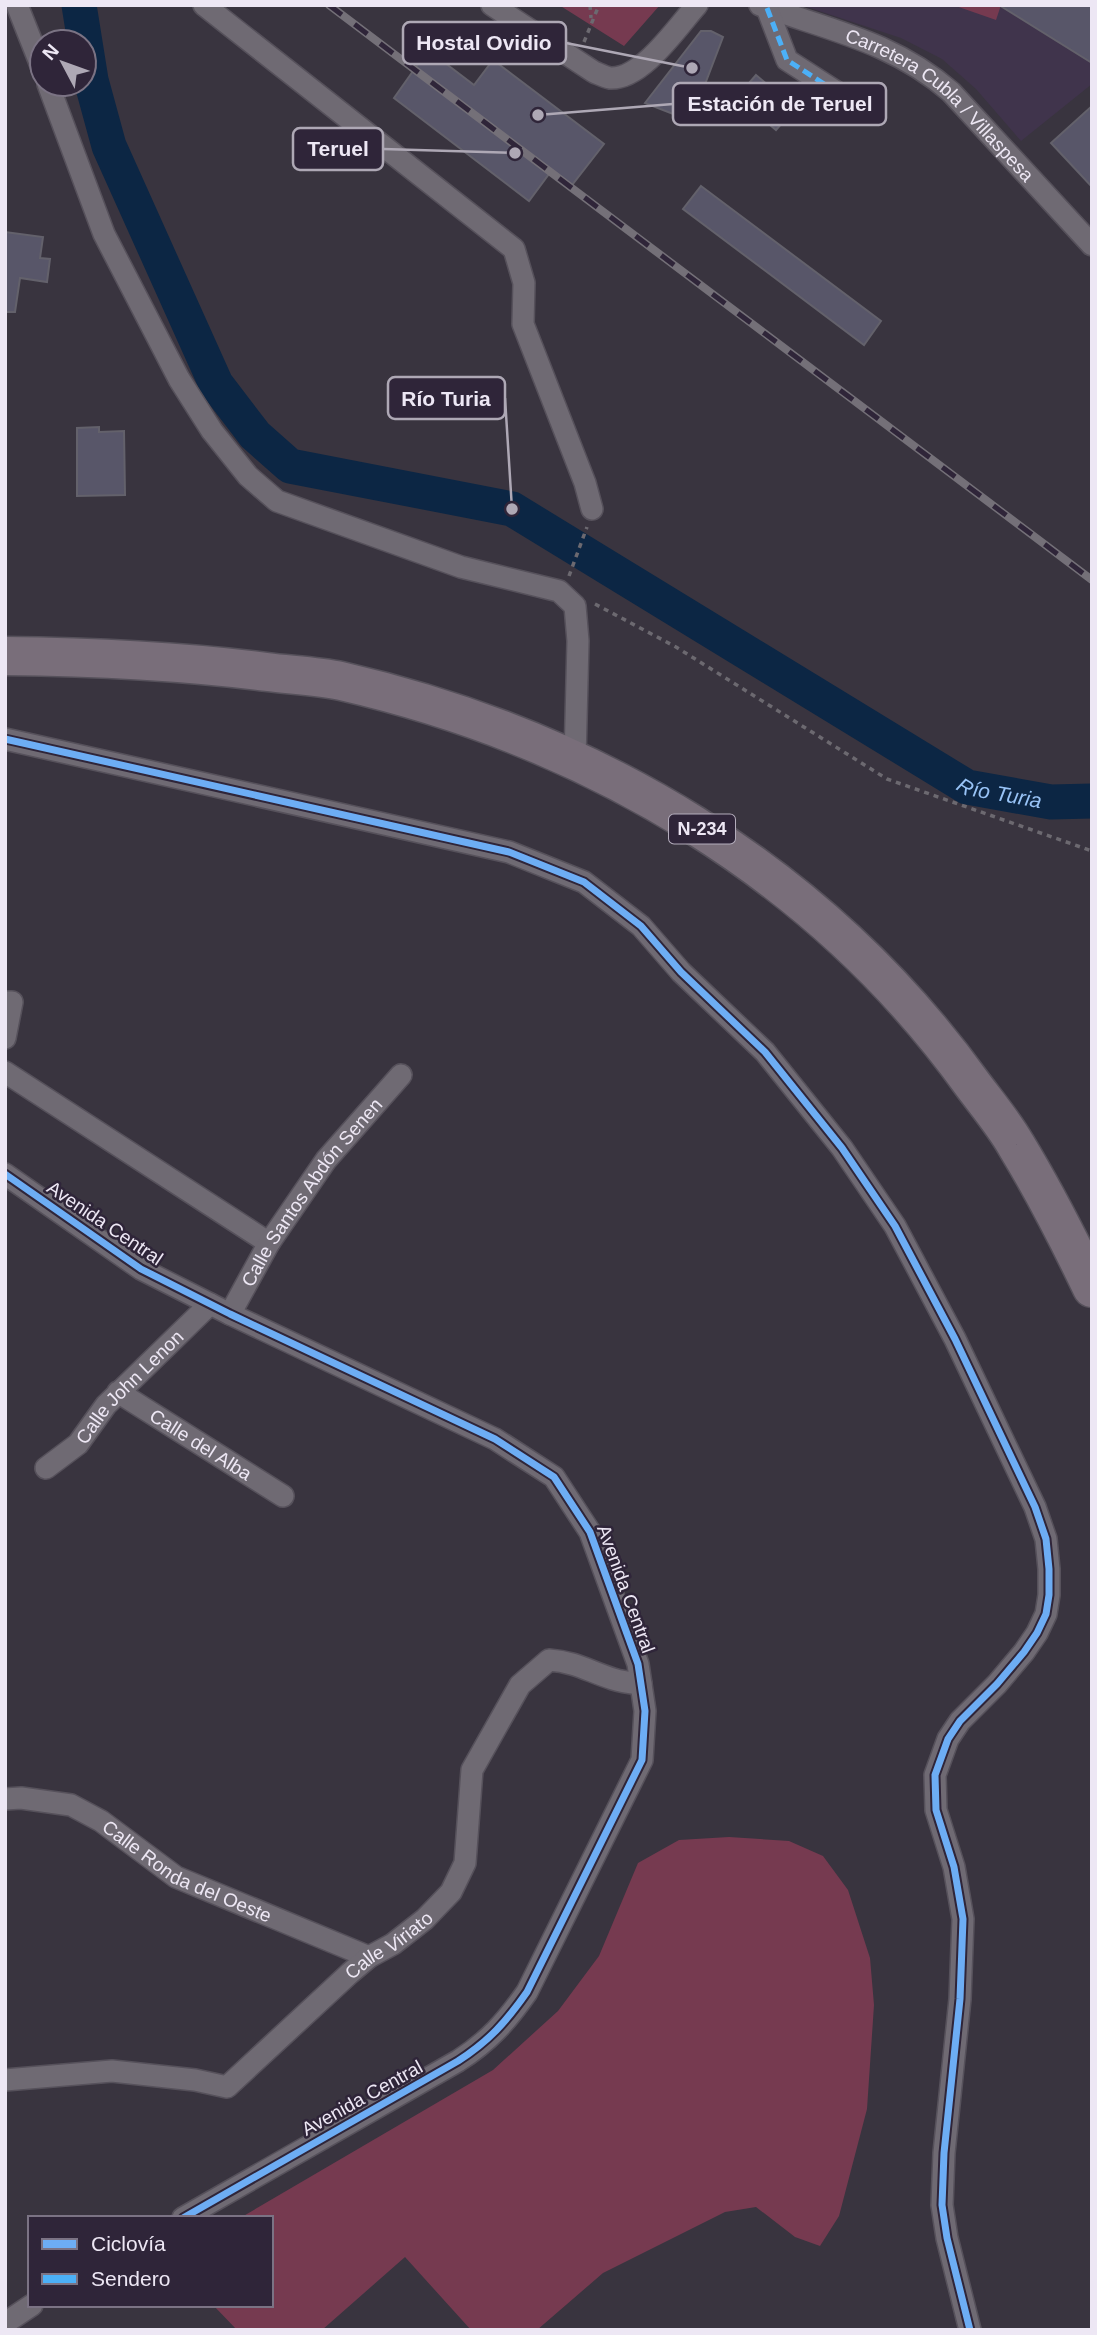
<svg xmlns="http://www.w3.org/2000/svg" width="1097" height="2335" viewBox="0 0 1097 2335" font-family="Helvetica,sans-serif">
<rect width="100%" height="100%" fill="#39343f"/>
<!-- built -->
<path fill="#40344c" d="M801,5H1092V84L1021,141L976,89L942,59L901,38Z"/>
<!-- green -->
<path fill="#763a50" d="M559,5H660L624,46Z
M953,5H1001L996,20Z
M729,1837L789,1841L823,1856L848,1890L870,1958L874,2005L867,2109L839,2216L820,2246L795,2237L756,2207L725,2212L603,2273L537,2330H471L405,2257L322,2330H237L213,2305H271V2218H240L493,2070L558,2011L599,1956L638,1863L679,1840Z"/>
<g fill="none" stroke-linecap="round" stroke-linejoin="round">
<!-- river -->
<path stroke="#0c2644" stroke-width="35" id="s1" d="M79,5L91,80L109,146L216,384L255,435L290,466L512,509L967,787L1051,802L1092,801"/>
</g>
<!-- building -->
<path fill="#585669" stroke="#63616b" stroke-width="2" d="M999,5H1092V63Z
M701,31H711L723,37L691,121L645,103Z
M428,50L474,85L493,60L604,144L572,185L552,170L529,201L394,98Z
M756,75L795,108L776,130L737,97Z
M1092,106V187L1051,143Z
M701,186L881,321L864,345L683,209Z
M5,232L43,237L40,258L50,259L47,282L20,278L15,312H5Z
M99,427V432L124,431L125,495L77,496V428Z"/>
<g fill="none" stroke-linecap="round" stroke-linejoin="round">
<!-- street casing -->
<g stroke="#56515b" stroke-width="24">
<g id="street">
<path d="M17,5L42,68"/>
<path d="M204,5L514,249L524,283L523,324L585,483L592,509"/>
<path d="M492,5L594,72C599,74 605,77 610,78C642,80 677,27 697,5"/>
<path id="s2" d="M760,5C829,30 894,42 951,92L1092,245"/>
<path d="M767,8L787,60L863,109"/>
<path d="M48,84L104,234L179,379L212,431L248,476L277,501L461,567L559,591L575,606L578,641L575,759"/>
<path d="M5,739L509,852L584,882L641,926L681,972L765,1052L842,1148L895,1226L955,1339L1035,1507L1046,1539L1049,1569V1595L1046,1614L1037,1633L1024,1652L997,1684L960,1721L948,1739L935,1775L936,1810L954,1867L963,1919L960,1999L944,2153L942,2205L947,2238L970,2330"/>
<path d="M5,1002H12L5,1038"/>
<path d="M5,1072L269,1243"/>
<path d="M5,1174L141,1269L230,1314L495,1439L554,1477L590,1532L638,1664L645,1711L642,1760L527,1992C506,2022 489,2041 458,2061L183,2218"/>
<path id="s3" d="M230,1314L269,1243L326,1160L401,1075"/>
<path id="s4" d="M118,1392L283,1496"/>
<path id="s5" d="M46,1468L78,1444L106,1405L210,1304"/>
<path id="s6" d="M5,1799L21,1798L71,1805L101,1821L176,1877L369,1957"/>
<path id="s7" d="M5,2080L112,2071L195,2080L227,2087L350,1973L369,1957L393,1944L425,1919L451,1892L465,1863L472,1770L520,1685L549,1660C576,1662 588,1671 613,1679C622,1682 632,1683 641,1684"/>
<path d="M5,2323L32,2305"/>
</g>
</g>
<!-- highway casing -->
<g stroke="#56515b" stroke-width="41">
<path id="highway" d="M5,656C93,657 181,661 267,672C291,675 317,676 341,681C593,739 821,873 973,1085C988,1105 1004,1124 1016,1145C1044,1191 1069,1240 1092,1288"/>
</g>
<!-- path -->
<path stroke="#6c6970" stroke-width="3.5" stroke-dasharray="5 5" stroke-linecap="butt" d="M590,5L591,18
M584,42L599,5
M569,576L587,527
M595,604L676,647L887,779L1092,851"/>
<!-- street -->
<use href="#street" stroke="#6f6a73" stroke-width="21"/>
<!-- highway -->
<use href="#highway" stroke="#796e7a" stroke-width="38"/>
<!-- rail casing -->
<g stroke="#747078" stroke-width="8">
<path id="rail" d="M329,5L1092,580"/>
</g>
<!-- rail -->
<use href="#rail" stroke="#2f2539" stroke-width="5" stroke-dasharray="16" stroke-linecap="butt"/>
<!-- quiet -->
<path stroke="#4cb0f7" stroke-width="5" stroke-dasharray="10 5" stroke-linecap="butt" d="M767,8L787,60L863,109"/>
<!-- cycleway casing -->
<g stroke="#2f2539" stroke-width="11">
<path id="cycleway" d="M5,739L509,852L584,882L641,926L681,972L765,1052L842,1148L895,1226L955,1339L1035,1507L1046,1539L1049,1569V1595L1046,1614L1037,1633L1024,1652L997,1684L960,1721L948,1739L935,1775L936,1810L954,1867L963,1919L960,1999L944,2153L942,2205L947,2238L970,2330
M5,1174L141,1269L230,1314L495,1439L554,1477L590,1532L638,1664L645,1711L642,1760L527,1992C506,2022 489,2041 458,2061L183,2218"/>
</g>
<!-- cycleway -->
<use href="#cycleway" stroke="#6dadf4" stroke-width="7"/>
</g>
<g text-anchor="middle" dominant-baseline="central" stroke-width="5" stroke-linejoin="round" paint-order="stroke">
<!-- shield labels -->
<rect fill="#2f2539" stroke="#b4adbc" stroke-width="2" x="669" y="814.5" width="66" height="29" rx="5"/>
<g font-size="18" font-weight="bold" fill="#ede7f4">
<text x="702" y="829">N-234</text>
</g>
<!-- street labels -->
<g font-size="19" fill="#ede7f4" stroke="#2f2539">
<text stroke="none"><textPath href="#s2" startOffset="210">Carretera Cubla / Villaspesa</textPath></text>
<text stroke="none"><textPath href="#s3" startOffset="147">Calle Santos Abdón Senen</textPath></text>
<text transform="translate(105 1223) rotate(34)">Avenida Central</text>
<text stroke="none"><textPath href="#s5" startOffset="117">Calle John Lenon</textPath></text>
<text stroke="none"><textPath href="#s4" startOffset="98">Calle del Alba</textPath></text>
<text transform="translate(626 1589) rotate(70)">Avenida Central</text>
<text stroke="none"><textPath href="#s6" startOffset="201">Calle Ronda del Oeste</textPath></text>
<text stroke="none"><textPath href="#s7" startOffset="439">Calle Viriato</textPath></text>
<text transform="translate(362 2098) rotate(-29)">Avenida Central</text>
</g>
<!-- water labels -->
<g font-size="21" font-style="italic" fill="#98c3f6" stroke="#2f2539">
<text stroke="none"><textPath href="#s1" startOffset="1309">Río Turia</textPath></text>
</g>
</g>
<!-- callouts -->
<path fill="none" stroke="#aea8b5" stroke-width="2.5" d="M692 68L566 43M538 115L673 104M515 153L383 149M512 509L505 398"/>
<g fill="#aea8b5" stroke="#2f2539" stroke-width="2.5">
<circle cx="692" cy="68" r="7"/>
<circle cx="538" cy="115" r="7"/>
<circle cx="515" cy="153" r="7"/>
<circle cx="512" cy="509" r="7"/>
</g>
<g fill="#2f2539" stroke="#aea8b5" stroke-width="2.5">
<rect x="403" y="22" width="163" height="42" rx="7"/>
<rect x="673" y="83" width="213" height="42" rx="7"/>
<rect x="293" y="128" width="90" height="42" rx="7"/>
<rect x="388" y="377" width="117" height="42" rx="7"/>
</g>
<g font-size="21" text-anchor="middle" font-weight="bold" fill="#ede7f4">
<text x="484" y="50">Hostal Ovidio</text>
<text x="780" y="111">Estación de Teruel</text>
<text x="338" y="156">Teruel</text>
<text x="446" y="406">Río Turia</text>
</g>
<!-- border -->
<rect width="1097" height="2335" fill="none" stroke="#ede7f4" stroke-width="14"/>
<!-- legend -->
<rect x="28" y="2216" width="245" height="91" fill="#2f2539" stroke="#7b7384" stroke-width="2"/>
<rect x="42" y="2239" width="35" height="10" fill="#6dadf4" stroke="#7b7384" stroke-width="2"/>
<text x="91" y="2251" font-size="21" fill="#ede7f4">Ciclovía</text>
<rect x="42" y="2274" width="35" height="10" fill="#4cb0f7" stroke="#7b7384" stroke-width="2"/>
<text x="91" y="2286" font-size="21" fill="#ede7f4">Sendero</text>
<!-- north arrow -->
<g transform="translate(63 63) rotate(311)"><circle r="33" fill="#2f2539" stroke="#7b7384" stroke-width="2"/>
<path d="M0-5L12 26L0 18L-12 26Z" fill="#aea8b5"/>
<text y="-10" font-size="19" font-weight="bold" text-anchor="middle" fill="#ede7f4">N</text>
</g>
</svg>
